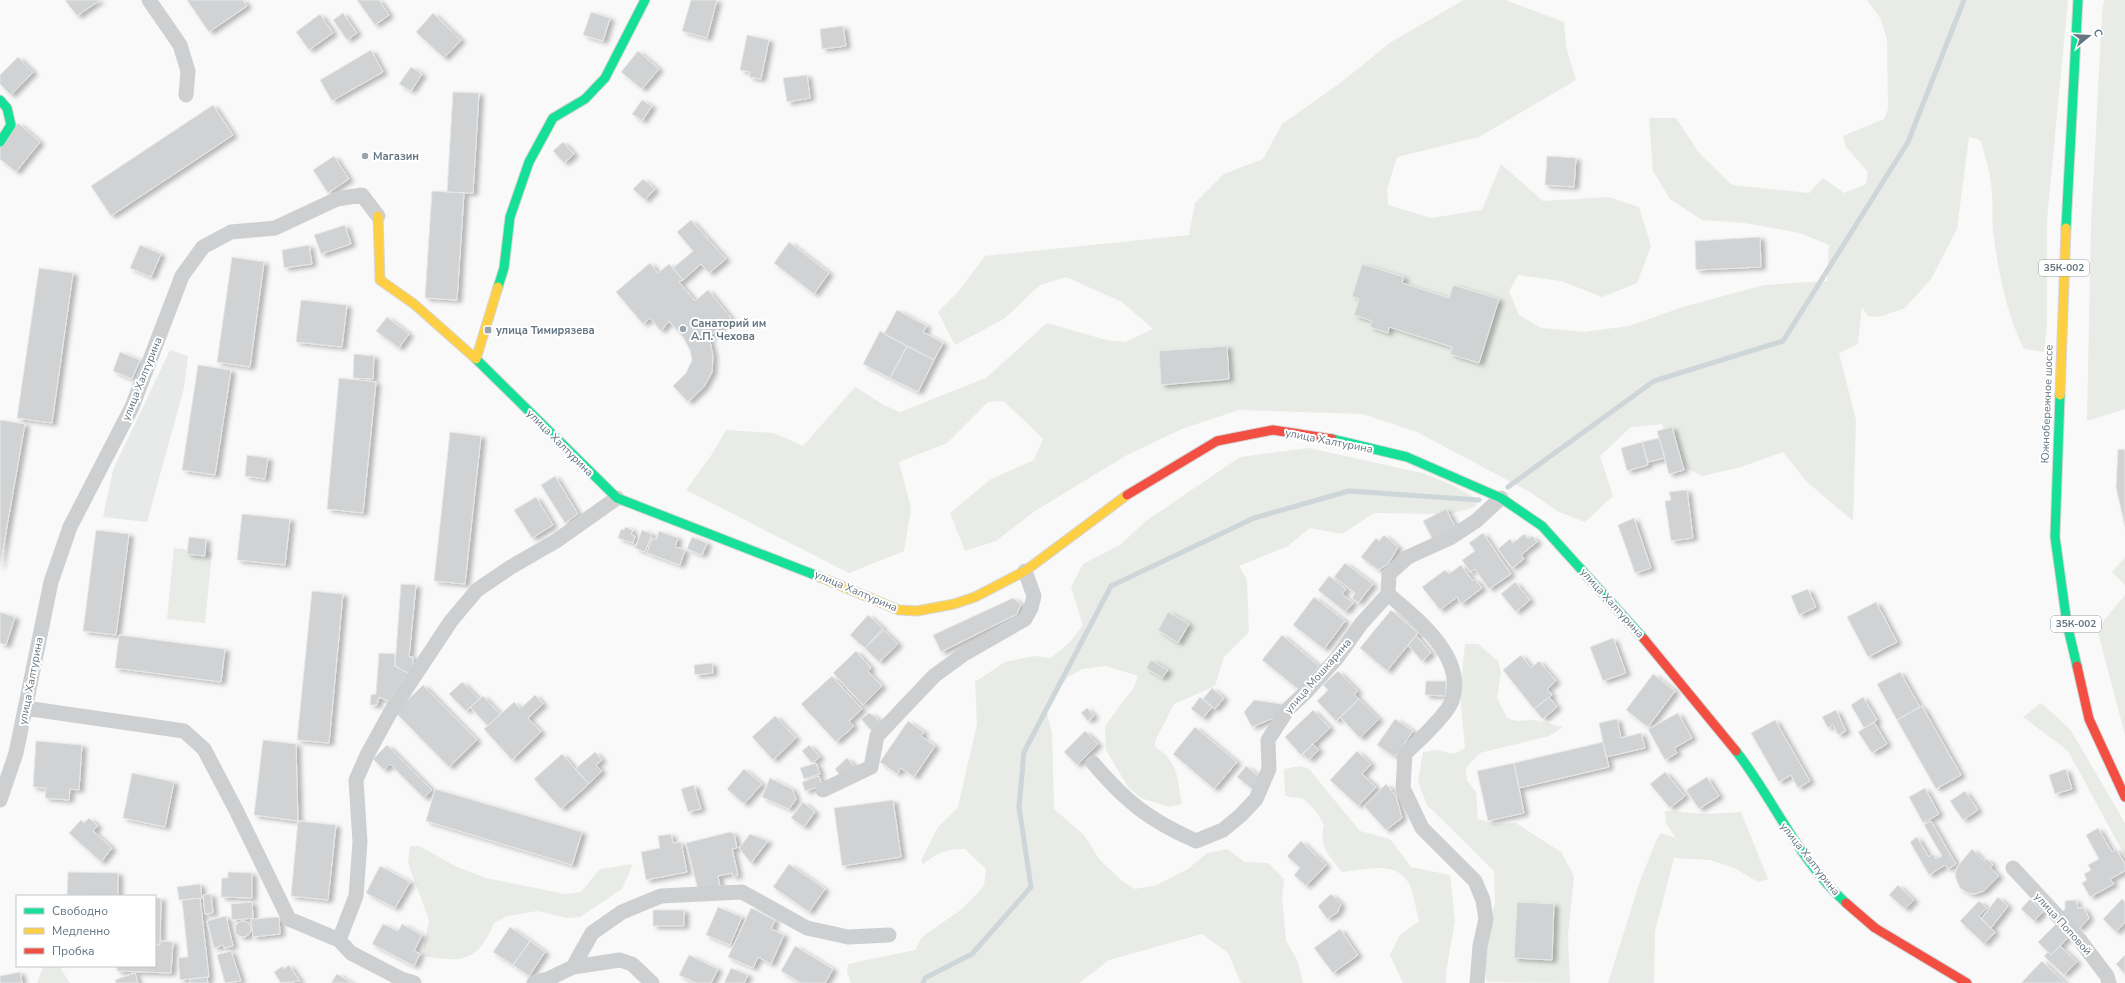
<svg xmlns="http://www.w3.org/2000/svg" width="2125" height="983" viewBox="0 0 2125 983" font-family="'Nunito Sans',sans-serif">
<defs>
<filter id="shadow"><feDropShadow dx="4.5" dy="2.5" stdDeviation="2" flood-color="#0004"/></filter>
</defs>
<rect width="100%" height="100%" fill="#f9f9f9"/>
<!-- built -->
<path fill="#e8e9e9" d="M170,350L188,356L184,388L147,522L103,517L113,470Z"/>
<!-- green -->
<path fill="#e8ebe6" d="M1464,0H1505L1564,22L1566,47L1576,80L1479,137L1397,157L1387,190L1388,205L1431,218L1482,210L1501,164L1543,201L1608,197L1639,207L1651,246L1637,283L1602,297L1561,281L1518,275L1509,291L1519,315L1541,328L1584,332L1629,326L1683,307L1764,285L1827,281L1829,245L1800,233L1745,223L1702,220L1670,199L1653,171L1649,118H1676L1699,153L1732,185L1809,193L1823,178L1844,193L1866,184L1868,172L1846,147L1843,136L1884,119L1888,109L1887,39L1880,18L1867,0H2068L2047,219V325L2044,352L2024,349C2006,313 1998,270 1993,231C1992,219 1993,206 1992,194C1991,175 1986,158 1980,140L1969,137L1957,229L1931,279L1905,308L1879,317L1868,316L1862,307L1858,344L1839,353L1856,420L1853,521L1806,481L1783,452L1741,467L1702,476L1676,463L1662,424L1631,427L1600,456L1613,496L1585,522L1557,511L1530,492L1417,432L1363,414L1239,410L1182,429L1127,455L1035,511L996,541L965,551L950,513L991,479L1034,460L1043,439L1004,401L988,402L947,443L899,462L911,508L904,551L849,573L686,490L712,454L726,430L774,433L803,446L855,387L884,405L900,412L986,378L1047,323L1106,340L1125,342L1153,329L1122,302L1066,277L1040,285L1004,319L955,345L938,312L958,292L985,256L1189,235L1195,203L1224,174L1263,159L1282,124L1339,84L1391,42Z
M2104,0H2125V409L2087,421L2091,226L2102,14Z
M1309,448L1422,473L1450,484L1479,500L1475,507L1450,514L1374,513L1342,534L1310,528L1288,546L1239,566L1247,580L1249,632L1224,657L1215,686L1174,704L1155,741V747C1179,761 1177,779 1182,804L1169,807L1141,798L1128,787L1106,750L1105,726L1134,687L1138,676L1106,666L1082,669L1068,677L1051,699L1047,713L1052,733L1054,809L1084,835L1099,859L1121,880L1135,889L1157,885L1188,869L1207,853L1227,849L1245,862L1268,863L1284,879L1282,896L1286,940L1298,962L1303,983H1241L1228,953L1202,934L1109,960L1079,983H851L847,972L848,964L915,950L922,937L962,909L984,886L986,869L965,849C947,848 937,853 923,864L921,861L938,827L958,807L977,724L975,682L1005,662L1035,656L1051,658L1070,642L1083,625L1071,587L1083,564L1120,545L1146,521L1240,457Z
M174,548L212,552L205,623L167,619Z
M2125,557V585L2112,572Z
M2125,595V735L2097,629Z
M1465,644H1478L1498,661L1501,672L1497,698L1507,718L1516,721L1535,720L1563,727L1549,736L1480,753L1466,768L1467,780L1476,792L1478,819L1494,824L1516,823L1561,852L1574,876L1568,935L1570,983L1487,982L1481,955L1495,902L1494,871L1427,805L1418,782L1423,752L1436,750L1454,754L1465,748L1460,694Z
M2041,703L2070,729L2125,823V856L2068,751L2023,717Z
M1300,766L1309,769L1360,831L1390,839L1411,867L1450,875L1455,921L1446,972V983H1403L1390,955L1400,935L1419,921C1416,911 1414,891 1408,882C1395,860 1363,870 1342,872C1330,856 1318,847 1324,825L1318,814L1304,799L1285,796L1284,769Z
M1665,811L1705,814L1741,812L1768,879L1758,882L1734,868L1710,860L1674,858L1655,931L1654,983H1608L1640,881L1657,839L1661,833L1676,838L1666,824Z
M410,846H419L457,867L486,878L565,894L581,892L600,869L633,864L622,889L580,917L567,918L537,911L508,916L494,923C477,964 461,962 422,956L429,920L408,863Z
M44,966H59L70,983H37Z"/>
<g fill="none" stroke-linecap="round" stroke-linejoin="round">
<!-- stream -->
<path stroke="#ced6d9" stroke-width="5" d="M1508,487L1654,381L1783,341L1908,142L1964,0
M923,983L925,978L972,954L1031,887L1019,807L1024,752L1111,586L1254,518L1349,491L1479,500"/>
</g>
<!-- building -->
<path fill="#d0d2d3" stroke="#e8e8e8" filter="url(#shadow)" d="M65,0H100L77,16Z
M187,0H243L247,6L209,32Z
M357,0H379L389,15L375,25Z
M691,0H717L707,38L682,31Z
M591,12L610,18L603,41L583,35Z
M343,13L357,33L347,40L333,20Z
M433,13L461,40L444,58L416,32Z
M320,14L333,33L309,50L296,32Z
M843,26L846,46L822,49L820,29Z
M747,35L769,40L761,79L749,77L750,72L740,70Z
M371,50L383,72L332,101L320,80Z
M638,51L659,69L642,89L621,72Z
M18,57L33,72L11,95L0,84V75Z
M411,67L422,74L411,91L399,84Z
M807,75L810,98L787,102L783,78Z
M453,92L479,93L473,193L447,192Z
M642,100L652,106L642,121L632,114Z
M213,105L233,135L111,216L91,186Z
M18,123L40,142L16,172L0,159V145Z
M563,142L574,154L564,163L553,151Z
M334,156L349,179L328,193L313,170Z
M1547,156L1576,158L1574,187L1545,185Z
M643,179L655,189L645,200L633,189Z
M432,191L464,193L457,300L425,298Z
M691,220L726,259L709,273L701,264L683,280L673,268L693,251L677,232Z
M345,225L351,244L321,254L314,235Z
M1760,237L1761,267L1696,270L1695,241Z
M789,242L829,273L814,294L774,263Z
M140,245L161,254L151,277L130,268Z
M309,245L312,264L284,268L282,250Z
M232,257L264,262L250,367L217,362Z
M650,263L658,273L669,264L683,280L679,282L695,301L708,290L731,318L709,337L713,356L712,372L704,387L688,402L673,386L686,373L692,360L690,350L683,337L669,321L661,331L650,318L643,324L616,292Z
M1362,264L1404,277L1402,283L1449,298L1453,285L1499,299L1479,363L1450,354L1452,347L1389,327L1388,333L1370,327L1372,321L1354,315L1359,299L1352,296Z
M39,268L73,273L52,423L17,418Z
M301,300L347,305L342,347L296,342Z
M897,310L927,326L923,332L943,343L934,360L884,334Z
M387,317L409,334L399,348L376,331Z
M880,331L907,346L890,378L863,364Z
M907,346L934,360L918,392L890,378Z
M1227,346L1229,379L1161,385L1159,351Z
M120,352L140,360L132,379L113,371Z
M354,354L374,356L373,379L353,378Z
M198,365L231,370L215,475L182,470Z
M339,378L376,382L363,513L327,509Z
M0,420L25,424L0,566Z
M1672,427L1684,470L1669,474L1657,431Z
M450,432L481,436L465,584L434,581Z
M1659,438L1665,458L1648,462L1642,442Z
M1642,442L1648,465L1627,471L1621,448Z
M2118,449L2125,450V527L2116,487Z
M247,455L268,458L265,479L245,476Z
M555,476L578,514L565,523L541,485Z
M1687,490L1693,538L1671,541L1665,501L1671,500L1669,492Z
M536,497L553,525L532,538L514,510Z
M1446,509L1457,530L1434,542L1423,521Z
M242,514L290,519L285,565L237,560Z
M1634,518L1651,568L1635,573L1618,525Z
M625,527L633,530L631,534L635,536L633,543L618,538L621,529L624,530Z
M96,530L129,534L116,635L83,631Z
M642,530L652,534L645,552L635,548Z
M659,531L678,538L675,547L685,550L680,565L647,553L652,538L656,540Z
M1483,533L1511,574L1489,589L1475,569L1470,572L1462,560L1475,551L1469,543Z
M1524,534L1528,539L1532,536L1537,542L1521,555L1524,559L1512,568L1498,549L1510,539L1513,543Z
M1384,535L1398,547L1388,564L1378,570L1361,557L1376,538L1379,541Z
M189,537L206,539L205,556L187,554Z
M692,537L707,543L702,555L687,549Z
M1345,563L1373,584L1358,603L1352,598L1355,593L1334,577Z
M1461,565L1473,581L1475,579L1482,588L1461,604L1457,597L1440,610L1422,587L1445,570L1449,574Z
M1329,576L1346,589L1342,594L1353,603L1345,612L1318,590Z
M1515,582L1530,600L1516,612L1501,594Z
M401,584L416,585L409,657H413V669L408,673L395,666Z
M1808,589L1816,607L1799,615L1791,596Z
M312,591L343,594L329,743L297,740Z
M1314,597L1345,621L1324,649L1293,625Z
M1013,598L1021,604L1017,614L941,652L933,635Z
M1876,602L1897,642L1868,657L1847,617Z
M1391,610L1418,633L1387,671L1360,648Z
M0,612L15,617L6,645L0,643Z
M1168,612L1189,624L1178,643L1158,630Z
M868,615L883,628L865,648L850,635Z
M884,630L898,644L879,662L865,648Z
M119,635L225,649L221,682L115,668Z
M1282,635L1319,666L1299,690L1262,660Z
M1416,635L1431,653L1422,661L1408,645Z
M1613,638L1626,673L1603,681L1590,647Z
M856,651L871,668L868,671L882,686L863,705L833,673Z
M379,653L395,654V666L408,673L389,701L379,697L377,705H370L371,695L376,694Z
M1521,655L1531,668L1539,661L1556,681L1547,689L1552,695L1534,709L1503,670Z
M1151,660L1168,670L1162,678L1146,668Z
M712,663L713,673L695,675L694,665Z
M1338,671L1358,691L1354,694L1359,699L1336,721L1317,701L1328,690L1323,685Z
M1900,672L1920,707L1897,720L1877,684Z
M1653,674L1675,691L1648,727L1626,710Z
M832,676L862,709L849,721L854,726L836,742L801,704Z
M1426,681H1446V696L1425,695Z
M462,682L479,699L466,711L449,694Z
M423,685L477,740L449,767L395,712Z
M1212,688L1224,698L1215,709L1203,699Z
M535,695L543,704L528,718L541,732L512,760L484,729L514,702L520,709Z
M483,696L500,714L488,726L470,707Z
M1200,697L1212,707L1203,718L1191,709Z
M1549,697L1557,707L1543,719L1534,709Z
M1863,697L1877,720L1864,728L1851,705Z
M1359,699L1379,719L1360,738L1340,717Z
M1254,700L1282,704L1283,714L1252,727L1244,712Z
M1922,706L1961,775L1936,789L1897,720Z
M1087,708L1094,716L1088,721L1081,713Z
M1313,710L1330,728L1301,755L1285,737Z
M1836,710L1846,731L1838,735L1833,725L1828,728L1822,717Z
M869,713L876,717L880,723L872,731L861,719Z
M1678,713L1692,738L1674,748L1677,753L1665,760L1648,729Z
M775,716L796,738L773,760L752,737Z
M1395,719L1413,731L1395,757L1377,745Z
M1617,719L1621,738L1641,733L1645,748L1606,757L1599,723Z
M1775,720L1810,781L1798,788L1791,775L1779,782L1751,733Z
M908,721L924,732L921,736L935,746L914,777L901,768L897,774L880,762Z
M1874,722L1887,744L1872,753L1858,732Z
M1195,727L1237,762L1214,789L1173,754Z
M1085,731L1098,744L1077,765L1064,752Z
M263,740L296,744L298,821L254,815Z
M36,741L82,745L79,790L70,789L69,800L45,798L46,788L33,787Z
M1603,742L1609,767L1519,788L1514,763Z
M1313,744L1319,750L1309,760L1303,754Z
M387,745L432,790L424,798L390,764L384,770L373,759Z
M809,745L820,757L812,763L802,751Z
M1357,751L1371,764L1362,774L1376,787L1358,806L1330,780Z
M595,752L602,760L596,765L602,771L589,784L575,769Z
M562,754L589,784L561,809L534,779Z
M847,758L855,767L842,778L835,769Z
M816,763L820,774L804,779L800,768Z
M1514,763L1524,813L1488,821L1477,771Z
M1246,766L1262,779L1253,790L1237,777Z
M744,769L762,784L744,804L727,789Z
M2066,769L2072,789L2055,794L2049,775Z
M1665,772L1685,796L1670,808L1650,784Z
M132,773L174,782L165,827L123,818Z
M819,776L822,786L805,791L802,782Z
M1707,777L1719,796L1699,809L1686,790Z
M770,778L792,789L796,799L789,809L762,797Z
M1386,784L1396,796L1402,818L1386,830L1364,806Z
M694,785L701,809L688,812L681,789Z
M1925,788L1939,814L1923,823L1909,797Z
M435,789L582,832L572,865L426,821Z
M1965,791L1978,810L1963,820L1950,801Z
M893,800L901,857L842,866L834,808Z
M803,802L815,812L804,827L791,818Z
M89,818L98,826L93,831L112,848L101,862L69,833L81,820L84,823Z
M298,821L336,825L328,900L291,896Z
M1931,821L1956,864L1948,869L1945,865L1929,875L1910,842L1917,837L1929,857L1933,854L1936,859L1942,856L1924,825Z
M2098,828L2112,852L2116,849L2125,864V871L2110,879L2114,884L2090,897L2082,883L2087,880L2084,874L2091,870L2088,865L2099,859L2086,835Z
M730,832L734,834L737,848L732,849L738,875L733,877L732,873L718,876L720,886L698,890L686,843Z
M671,834L673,843L681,842L687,872L646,880L641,852L660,848L658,836Z
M750,834L768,841L751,863L739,848Z
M1301,841L1326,865L1306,886L1294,875L1300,868L1287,856Z
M1972,849L1984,861L1987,859L1993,865L1990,867L1999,876L1984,891L1974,894L1968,893L1960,888L1955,876L1957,867Z
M789,864L825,889L809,912L773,887Z
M380,866L410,882L395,908L366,893Z
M68,872L118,873V896L67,895Z
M228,872L252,873V898L221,897L222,878H228Z
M200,884L202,898L179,900L177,887Z
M1898,885L1914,900L1905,909L1889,895Z
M211,894L213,913L205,914L203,895Z
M1331,894L1341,904L1337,913L1327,919L1318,906Z
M1998,897L2008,906L1991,928L1981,919Z
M155,898H161L160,945H155Z
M200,898L209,977L180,980L178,958L188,957L182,900Z
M2030,899L2043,912L2034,921L2021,909Z
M2122,899L2125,902V922L2116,932L2103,919Z
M2076,900L2078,908H2084L2089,918L2079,929L2062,913L2065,909V901Z
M1979,901L1987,908L1979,916L1995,932L1984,944L1960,921Z
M252,902L253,918L232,920L231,904Z
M1517,902L1554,904L1552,960L1514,958Z
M718,907L742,917L730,945L706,935Z
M751,908L775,920L771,929L784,935L771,964L758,957L753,968L728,957Z
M653,910H684V926H653Z
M226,916L233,946L224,948L223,945L214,948L207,921Z
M279,917L280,934L253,937L251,919Z
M235 929a8 8 0 1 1 16 0a8 8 0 1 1-16 0Z
M2057,923L2070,935L2051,955L2038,942Z
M383,924L398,931L402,924L422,935L414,951L420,954L414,966L372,944Z
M510,927L530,941L513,965L493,952Z
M1340,929L1358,955L1333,973L1314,948Z
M160,941L173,942L171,973L117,971V966H155V945H160Z
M530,941L545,952L529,976L513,965Z
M795,946L833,969L825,983H801L781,971Z
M2060,946L2077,962L2064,975L2044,956L2048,952L2051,955Z
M231,951L241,981L225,983L217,955Z
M689,955L718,969L711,983H696L679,975Z
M2125,955V974L2116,964Z
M2042,961L2065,983H2021Z
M289,965L300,981L281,983L274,972L283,966L284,969Z
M731,968L748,975L744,983H724Z
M20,972L22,983H0V976Z
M135,973L138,983H116L115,980Z
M337,974L352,983H331Z
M207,977L208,983H190V979Z"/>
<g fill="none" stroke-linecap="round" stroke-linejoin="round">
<!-- fast casing -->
<g stroke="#d5d6d7" stroke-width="11">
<path id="fast" d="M0,100L7,108L11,125L0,142
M2066,228L2078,0
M498,287L504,268L510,217L529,162L553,118L585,99L605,78L645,0
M476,359L617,498L820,577
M2060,395L2055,537L2067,624L2077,666
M1332,439L1407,457L1501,498L1542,526L1644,639
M1736,751C1774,800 1799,861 1846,903"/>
</g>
<!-- slow casing -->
<g stroke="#d5d6d7" stroke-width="11">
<path id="slow" d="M378,216L380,280L414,304L476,359L498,287
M2060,395L2066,228
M820,577L899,610L917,611L954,604L975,597L1025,571L1127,495"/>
</g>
<!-- jam casing -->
<g stroke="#d5d6d7" stroke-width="11">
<path id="jam" d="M1127,495L1217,441L1273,430L1332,439
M1644,639L1736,751
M2077,666L2089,719L2125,797
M1846,903L1875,928L1967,983"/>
</g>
<!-- street -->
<path stroke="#cecfd0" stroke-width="15" d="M149,0L180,45L188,71L186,95
M25,708L184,731L204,749L236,810L289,919L339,940L351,953L401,979L414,983
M1093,763C1126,802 1149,820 1196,841L1223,830L1241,815L1256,799L1269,769L1268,740L1288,709L1306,692L1337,658L1361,624L1388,594
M823,790L871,767L877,736L934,676L964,654L1025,619L1031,608L1034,596L1025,571
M0,800L16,753L51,582L70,527L132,407L182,276L203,247L231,232L275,228L337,199L362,195L378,216
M2013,868L2079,939L2107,976L2109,983
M339,940L356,896L360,842L356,780L367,755L390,713L451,621L477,590L511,567L556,541L617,498
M573,967L592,933L622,912L661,896L742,892L807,928L848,937L889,935
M534,983L548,979L573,967L620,960L632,964L652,983
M1477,983L1480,946L1486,919L1483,900L1475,881L1422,828L1403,788L1405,754C1417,742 1446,716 1452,701C1467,657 1416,618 1388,594L1389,574L1408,557L1450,538L1476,521L1501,498"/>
<!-- fast -->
<use href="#fast" stroke="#16e098" stroke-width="9"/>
<!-- slow -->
<use href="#slow" stroke="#ffcf43" stroke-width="9"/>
<!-- jam -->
<use href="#jam" stroke="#f24e42" stroke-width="9"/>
</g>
<!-- markers -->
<g fill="#99a4ac" stroke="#fff" stroke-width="1.5">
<circle cx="365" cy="156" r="4"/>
<circle cx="683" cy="329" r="4"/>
<rect x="484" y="326" width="8" height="8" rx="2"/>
</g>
<g text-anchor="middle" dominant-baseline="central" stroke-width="4" stroke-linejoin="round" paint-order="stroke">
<!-- shield labels -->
<g fill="#fff" stroke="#939fa8" stroke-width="1">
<rect x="2039" y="260" width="50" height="16" rx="3"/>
<rect x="2051" y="616" width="50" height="16" rx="3"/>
</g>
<g font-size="10" font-weight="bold" fill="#657683">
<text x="2064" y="268">35К-002</text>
<text x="2076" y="624">35К-002</text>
</g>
<!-- poi labels -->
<g font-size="11" font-weight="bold" fill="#657683" stroke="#fff" text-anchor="start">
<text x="373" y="156">Магазин</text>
<text x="691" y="323">Санаторий им<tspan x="691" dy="13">А.П. Чехова</tspan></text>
<text x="496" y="330">улица Тимирязева</text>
</g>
<!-- street labels -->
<g font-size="11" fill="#657683" stroke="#fff">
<text transform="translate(142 379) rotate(-68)">улица Халтурина</text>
<text transform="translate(2047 404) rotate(-88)">Южнобережное шоссе</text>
<text transform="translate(1329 441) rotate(11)">улица Халтурина</text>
<text transform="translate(560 443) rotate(45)">улица Халтурина</text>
<text transform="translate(856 591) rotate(23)">улица Халтурина</text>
<text transform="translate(1612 603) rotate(48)">улица Халтурина</text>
<text transform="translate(1318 676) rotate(-49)">улица Мошкарина</text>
<text transform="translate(31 681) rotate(-79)">улица Халтурина</text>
<text transform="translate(1810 859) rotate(52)">улица Халтурина</text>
<text transform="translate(2063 924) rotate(48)">улица Поповой</text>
</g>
</g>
<!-- legend -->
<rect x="16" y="895" width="140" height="72" fill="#ffffff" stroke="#c1c8cd"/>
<rect x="24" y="908" width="20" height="6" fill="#16e098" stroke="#c1c8cd"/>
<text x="52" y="915" font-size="12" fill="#657683">Свободно</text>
<rect x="24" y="928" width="20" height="6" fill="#ffcf43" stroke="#c1c8cd"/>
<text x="52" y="935" font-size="12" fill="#657683">Медленно</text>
<rect x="24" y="948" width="20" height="6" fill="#f24e42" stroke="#c1c8cd"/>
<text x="52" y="955" font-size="12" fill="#657683">Пробка</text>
<!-- north arrow -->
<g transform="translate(2089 36) rotate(72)" stroke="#ffffff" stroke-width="3" paint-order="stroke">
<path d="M0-3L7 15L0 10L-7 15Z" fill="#657683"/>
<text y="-6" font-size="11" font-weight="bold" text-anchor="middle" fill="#657683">С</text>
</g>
</svg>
